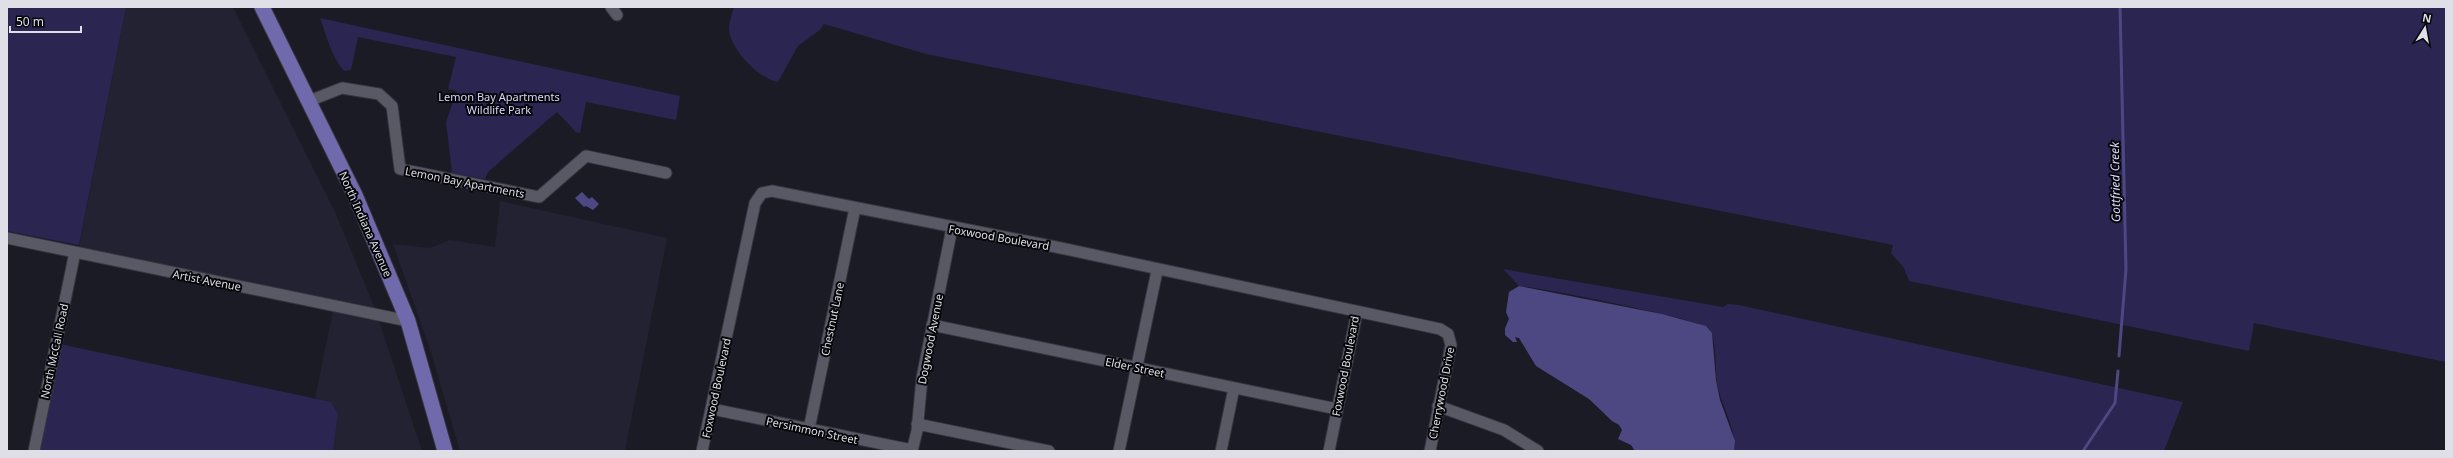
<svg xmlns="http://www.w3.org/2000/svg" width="2453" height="458" viewBox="0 0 2453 458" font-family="'Noto Sans',sans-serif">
<rect width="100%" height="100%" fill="#1b1b25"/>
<!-- built -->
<path fill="#232233" d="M126,7H233L335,212L374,306L422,451H333L338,414L331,402L315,398L333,311L77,258Z
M500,201L667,238L625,451H460L430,349L393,244L430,248L450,240L495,247Z"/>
<!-- green -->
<path fill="#2a2551" d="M7,7H126L79,245L7,231Z
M734,7H2446V362L2254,323L2249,351L1909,281L1904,268L1891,253L1893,245L926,54L824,24L820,30L798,46L778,82C759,79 730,49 729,29C729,22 732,13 734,7Z
M320,18L680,96L676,120L586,102L580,133L576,132L557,112L488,172L485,179L452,173L446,122L457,91L448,89L456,57L358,37L351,70L344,71C331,56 327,37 320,18Z
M1503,269L1723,307L1728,304L1739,305L2183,402L2164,451H1734C1737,428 1720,405 1717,381C1715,369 1717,336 1708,328C1699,319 1539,287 1519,286Z
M60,344L331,402L338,414L333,451H40Z"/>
<!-- water -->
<path fill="#4e4882" d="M582,192L589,199L592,197L599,204L593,210L586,206L584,207L575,198Z
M1519,286L1662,314L1706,326L1712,333L1716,380L1720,400L1735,441L1734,451H1635L1631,445L1618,439L1622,430L1619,425L1612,421L1589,399L1536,366L1519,338L1515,337L1517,342H1513L1505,335V328L1509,319L1506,312L1509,292Z"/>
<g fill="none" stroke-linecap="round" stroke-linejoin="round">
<!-- stream -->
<path stroke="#4e4882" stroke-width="3" d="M2119,356L2126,269L2120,7
M2083,451L2115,403L2118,371"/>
<!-- minor casing -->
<g stroke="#36363e" stroke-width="13">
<path id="minor" d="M611,7L617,15
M309,101L342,88L379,94L392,106L400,169L539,197L586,156L666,173
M7,238L408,321
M932,325L1337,409
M1438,406L1504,430L1538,451
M712,409L912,450
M917,424L1049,451
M809,429L855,208
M34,451L75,252
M702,451L755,203L762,193L772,191L1056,247L1440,329L1448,334L1451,345L1430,451
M912,451L917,431L922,378L952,228
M1119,451L1157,271
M1221,451L1234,388
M1329,451L1357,312"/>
</g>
<!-- major casing -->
<g stroke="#36363e" stroke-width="17">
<path id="major" d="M262,7L355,195L408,321L445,451"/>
</g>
<!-- minor -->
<use href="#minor" stroke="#595966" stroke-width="11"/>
<!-- major -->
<use href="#major" stroke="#7069ac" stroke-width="15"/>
</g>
<g text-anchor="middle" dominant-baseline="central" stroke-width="4" stroke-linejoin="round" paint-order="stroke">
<!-- park labels -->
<g font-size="11" fill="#d7d6fa" stroke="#06060a">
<text x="499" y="96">Lemon Bay Apartments<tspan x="499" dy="13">Wildlife Park</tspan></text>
</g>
<!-- street labels -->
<g font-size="11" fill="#dfdfe7" stroke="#06060a">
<text transform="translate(465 182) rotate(11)">Lemon Bay Apartments</text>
<text transform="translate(366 224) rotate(66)">North Indiana Avenue</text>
<text transform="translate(999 237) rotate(10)">Foxwood Boulevard</text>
<text transform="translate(207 280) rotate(11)">Artist Avenue</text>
<text transform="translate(832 319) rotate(-78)">Chestnut Lane</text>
<text transform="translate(930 339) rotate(-79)">Dogwood Avenue</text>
<text transform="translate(54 351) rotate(-78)">North McCall Road</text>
<text transform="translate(1345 366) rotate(-79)">Foxwood Boulevard</text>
<text transform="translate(1135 367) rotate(12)">Elder Street</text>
<text transform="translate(716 388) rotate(-78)">Foxwood Boulevard</text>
<text transform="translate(1441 393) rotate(-79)">Cherrywood Drive</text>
<text transform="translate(812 430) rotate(12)">Persimmon Street</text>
</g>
<!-- water labels -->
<g font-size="12" font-style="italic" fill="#dad9fe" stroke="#06060a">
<text transform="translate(2115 182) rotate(-91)">Gottfried Creek</text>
</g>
</g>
<!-- border -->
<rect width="2453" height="458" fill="none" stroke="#dfdfe7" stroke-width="16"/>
<!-- north arrow -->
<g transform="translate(2425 28) rotate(11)" stroke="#06060a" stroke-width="3" paint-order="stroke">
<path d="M0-3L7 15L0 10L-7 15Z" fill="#dfdfe7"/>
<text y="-6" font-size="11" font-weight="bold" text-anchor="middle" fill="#dfdfe7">N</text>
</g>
<!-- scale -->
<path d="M10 26v6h71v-6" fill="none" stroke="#dfdfe7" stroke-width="2"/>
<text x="16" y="26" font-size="12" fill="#dfdfe7" stroke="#06060a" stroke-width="3" paint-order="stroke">50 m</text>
</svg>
